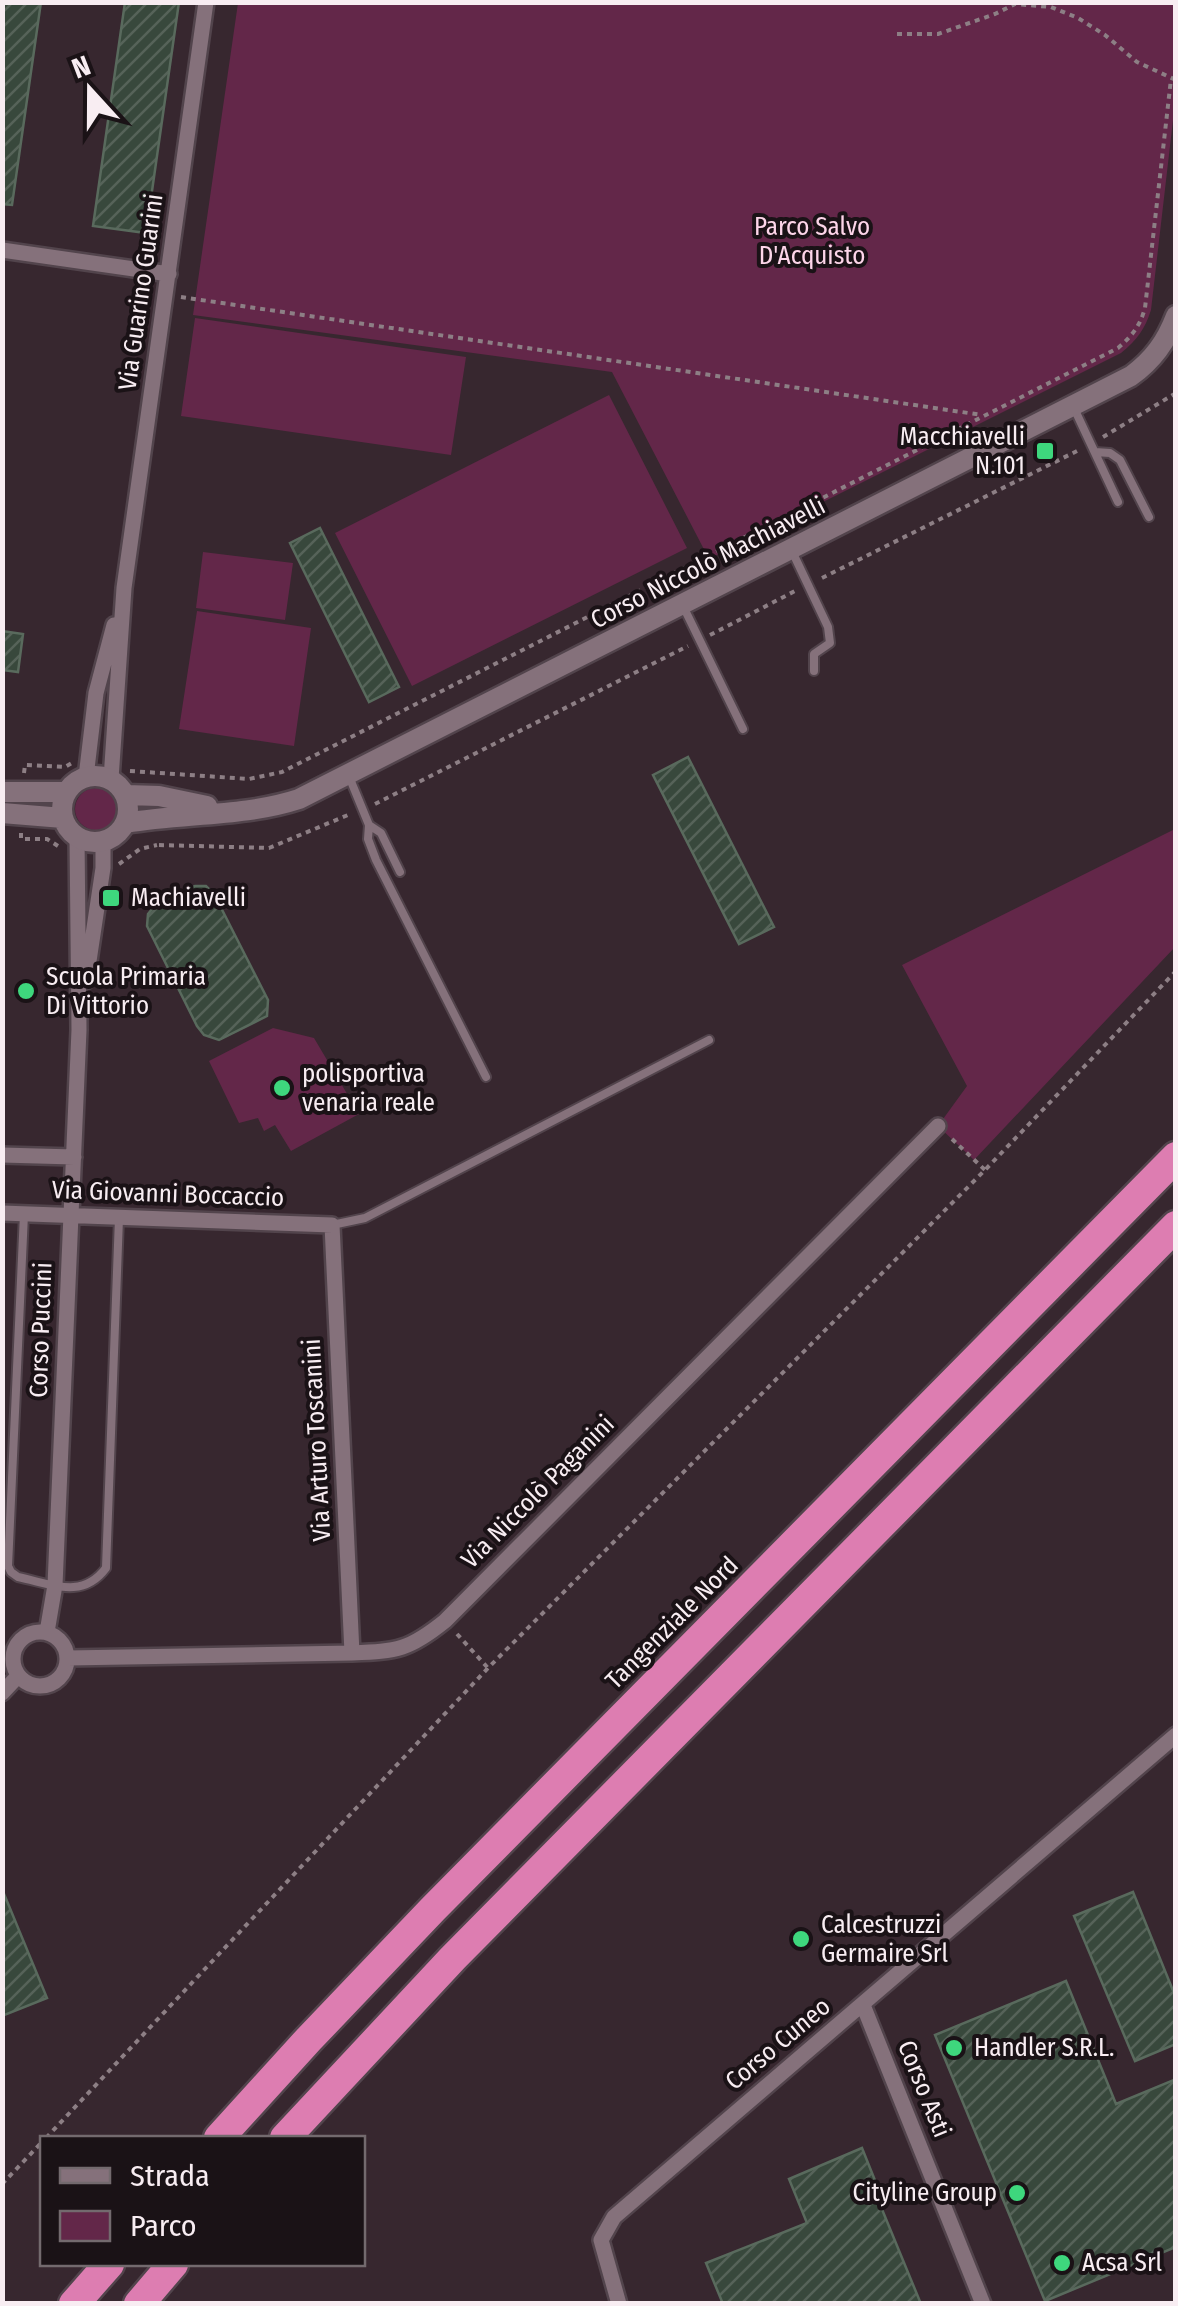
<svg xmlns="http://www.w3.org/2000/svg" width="1178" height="2306" viewBox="0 0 1178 2306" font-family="'Fira Sans Condensed',sans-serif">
<defs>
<pattern id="building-hatch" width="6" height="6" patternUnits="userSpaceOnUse" patternTransform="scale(2.5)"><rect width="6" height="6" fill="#38483c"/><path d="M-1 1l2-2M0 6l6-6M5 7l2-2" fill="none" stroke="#566359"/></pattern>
</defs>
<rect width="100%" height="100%" fill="#37272f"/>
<!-- green -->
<path fill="#632749" d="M238,3H1175V103L1151,310C1145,329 1137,340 1121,353L709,559L612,372L193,315Z
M195,318L466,357L451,455L181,416Z
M609,395L687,548L412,686L335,533Z
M203,552L293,563L285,620L196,608Z
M197,611L311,628L294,746L179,729Z
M75 809a21 21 0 1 1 42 0a21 21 0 1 1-42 0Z
M1175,829V947L974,1160L938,1126L967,1086L902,965Z
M273,1028L314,1038L359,1114L291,1151L275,1125L264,1131L258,1118L239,1123L209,1061Z"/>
<!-- building -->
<path fill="url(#building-hatch)" stroke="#596a5d" stroke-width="2.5" d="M2,2H41L12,205L2,204Z
M125,2H179L146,233L93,226Z
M320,528L399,687L369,702L290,543Z
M2,631L23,634L18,672L2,670Z
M688,757L774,927L739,944L653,775Z
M195,886H206L214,894L268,1000L267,1016L219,1040L204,1035L197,1026L147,926L148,914L157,903Z
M2,1889L47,1998L2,2016Z
M1133,1892L1176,1998V2044L1135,2061L1074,1916Z
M1066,1981L1116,2104L1176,2079V2247L1045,2301L935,2035Z
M862,2148L876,2183L872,2185L921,2304H723L706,2263L807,2223L789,2179Z"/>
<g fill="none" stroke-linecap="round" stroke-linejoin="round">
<!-- service casing -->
<g stroke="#52444c" stroke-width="12">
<path id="service" d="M1073,406L1118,502
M1095,452L1110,453L1120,460L1149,517
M791,549L828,627L830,643L814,654V671
M684,608L743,729
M348,774L369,825L368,839L376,860L486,1077
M369,825L381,833L400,872
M24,1214L8,1566L11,1572L18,1577C52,1584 82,1600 106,1568L119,1218
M332,1225L365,1218L709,1040"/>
</g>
<!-- minor casing -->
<g stroke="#52444c" stroke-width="20">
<path id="minor" d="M2,250L169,274
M86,777L96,693L114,625
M111,779L124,588L206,2
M86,981L103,868V841
M2,1155L74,1157
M2,1213L332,1225L352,1653
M13 1659a27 27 0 1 1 54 0a27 27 0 1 1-54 0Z
M47,1632L55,1585L79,1030L77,837
M68,1658L352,1653C398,1651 409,1650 445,1621L938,1126
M2,1693L18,1676
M863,2005L983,2304
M619,2304L601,2240L614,2217L1176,1735"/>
</g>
<!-- tertiary casing -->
<g stroke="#52444c" stroke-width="25">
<path id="tertiary" d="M62 809a33 33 0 1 1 66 0a33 33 0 1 1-66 0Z
M2,792H66
M126,795L159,796L207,806
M2,813L63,818
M126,823C183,813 244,817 299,799L1131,376C1153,360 1166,342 1176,316"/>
</g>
<!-- motorway casing -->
<g stroke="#52444c" stroke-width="35">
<path id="motorway" d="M219,2138L309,2039L433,1909L1176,1157
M285,2138L453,1958L1176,1226
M74,2304L109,2264
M139,2304L173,2264"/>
</g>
<!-- path -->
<path stroke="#8d7f85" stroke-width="4" stroke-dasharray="5 5" stroke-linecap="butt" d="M897,34H938L995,14L1015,4L1051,7L1078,18L1105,35L1137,62L1176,80
M181,297L982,415
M1103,437L1176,393
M822,578L1077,451
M710,635L795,591
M130,771L249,779L282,772L1118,348C1132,336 1140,326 1145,308L1171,79
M24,773L25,765L65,767L72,763
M375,804L688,646
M21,833V839H47L58,846
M159,845L269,848L348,815
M119,864L140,849L157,845
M952,1139L985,1170
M457,1634L488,1668
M46,2138L488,1668L985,1170L1176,971
M2,2184L42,2142"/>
<!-- service -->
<use href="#service" stroke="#85717b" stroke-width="8"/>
<!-- minor -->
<use href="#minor" stroke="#85717b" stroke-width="15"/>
<!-- tertiary -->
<use href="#tertiary" stroke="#85717b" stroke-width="20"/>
<!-- motorway -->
<use href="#motorway" stroke="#dd7db1" stroke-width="30"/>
</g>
<!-- markers -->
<g fill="#3ed77d" stroke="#1a1216" stroke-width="4">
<rect x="1035" y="441" width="20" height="20" rx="5"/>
<rect x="101" y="888" width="20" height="20" rx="5"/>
<circle cx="26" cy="991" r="10"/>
<circle cx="282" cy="1088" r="10"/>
<circle cx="801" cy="1939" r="10"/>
<circle cx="954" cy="2048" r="10"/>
<circle cx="1017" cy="2193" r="10"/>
<circle cx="1062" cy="2263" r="10"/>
</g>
<g text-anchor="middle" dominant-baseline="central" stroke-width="8" stroke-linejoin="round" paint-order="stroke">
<!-- park labels -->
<g font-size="25" fill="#fdd5e9" stroke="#1a1216">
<text x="812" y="227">Parco Salvo<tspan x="812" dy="29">D'Acquisto</tspan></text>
</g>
<!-- street labels -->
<g font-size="25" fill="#f8edf2" stroke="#1a1216">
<text transform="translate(141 292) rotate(-82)">Via Guarino Guarini</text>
<text transform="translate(708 563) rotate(-27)">Corso Niccolò Machiavelli</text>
<text transform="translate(168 1194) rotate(2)">Via Giovanni Boccaccio</text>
<text transform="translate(41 1330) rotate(-88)">Corso Puccini</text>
<text transform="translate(317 1440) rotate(-93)">Via Arturo Toscanini</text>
<text transform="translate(538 1492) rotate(-45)">Via Niccolò Paganini</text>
<text transform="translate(672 1623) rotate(-45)">Tangenziale Nord</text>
<text transform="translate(778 2044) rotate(-40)">Corso Cuneo</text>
<text transform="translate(924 2089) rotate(68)">Corso Asti</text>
</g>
<!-- poi labels -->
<g font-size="25" fill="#f8edf2" stroke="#1a1216" text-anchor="start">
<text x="1025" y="437" text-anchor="end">Macchiavelli<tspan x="1025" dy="29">N.101</tspan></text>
<text x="131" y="898">Machiavelli</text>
<text x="46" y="977">Scuola Primaria<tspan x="46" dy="29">Di Vittorio</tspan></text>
<text x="302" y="1074">polisportiva<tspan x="302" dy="29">venaria reale</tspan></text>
<text x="821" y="1925">Calcestruzzi<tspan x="821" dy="29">Germaire Srl</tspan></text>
<text x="974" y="2048">Handler S.R.L.</text>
<text x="997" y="2193" text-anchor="end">Cityline Group</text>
<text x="1082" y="2263">Acsa Srl</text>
</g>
</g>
<!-- border -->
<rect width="1178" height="2306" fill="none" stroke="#f8edf2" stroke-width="10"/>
<!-- legend -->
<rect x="40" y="2136" width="325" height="130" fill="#1a1216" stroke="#736a6e" stroke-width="2.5"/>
<rect x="60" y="2168" width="50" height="15" fill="#85717b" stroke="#736a6e" stroke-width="2.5"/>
<text x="130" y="2186" font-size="30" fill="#f8edf2">Strada</text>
<rect x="60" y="2211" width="50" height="30" fill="#632749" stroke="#736a6e" stroke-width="2.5"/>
<text x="130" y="2236" font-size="30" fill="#f8edf2">Parco</text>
<!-- north arrow -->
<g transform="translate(90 90) rotate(339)" stroke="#1a1216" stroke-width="8" paint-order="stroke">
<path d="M0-8L18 38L0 25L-18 38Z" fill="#f8edf2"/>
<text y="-15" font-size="28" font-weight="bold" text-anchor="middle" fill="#f8edf2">N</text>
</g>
</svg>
